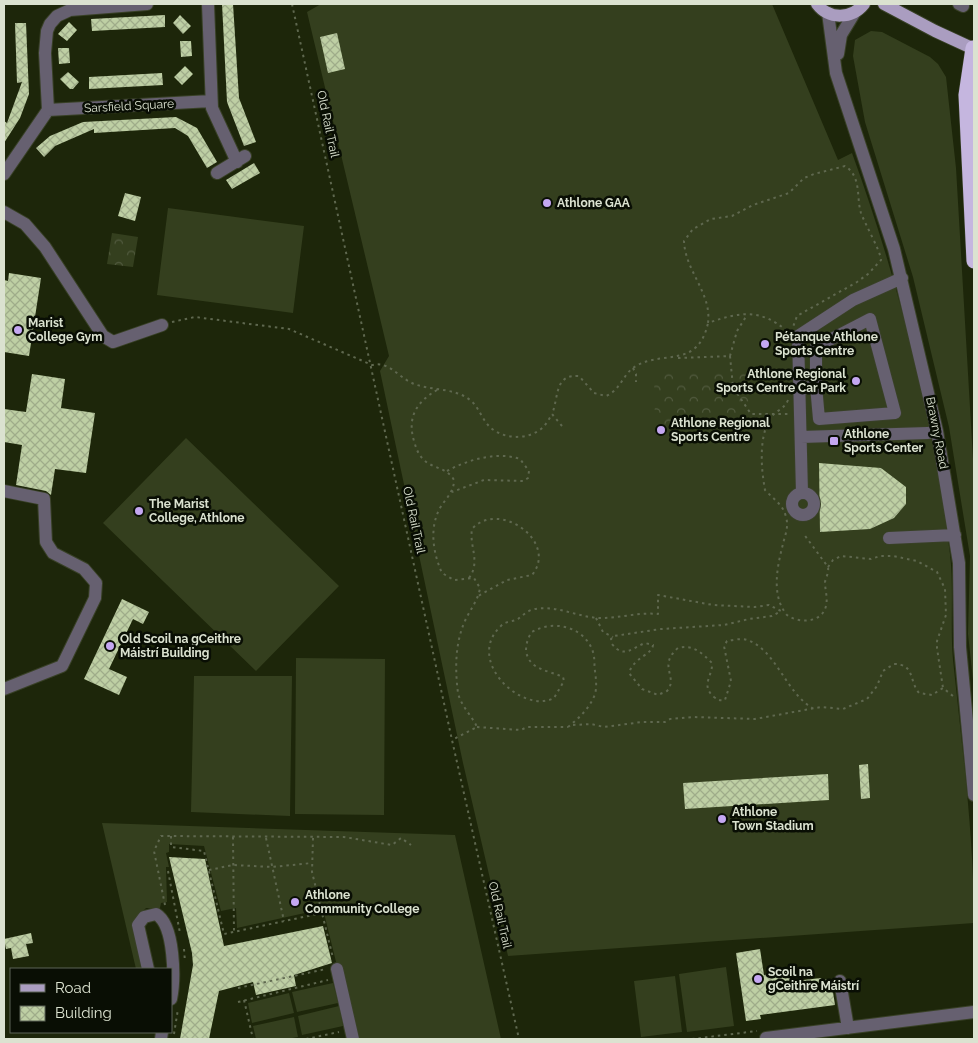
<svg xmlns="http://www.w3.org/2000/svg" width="978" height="1043" viewBox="0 0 978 1043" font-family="Raleway,sans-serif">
<defs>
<pattern id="forest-crowns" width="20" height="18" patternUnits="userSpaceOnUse" patternTransform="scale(1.25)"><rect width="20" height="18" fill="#343f1e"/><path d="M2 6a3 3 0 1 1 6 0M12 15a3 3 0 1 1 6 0" fill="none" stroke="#515a3e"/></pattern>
<pattern id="building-cross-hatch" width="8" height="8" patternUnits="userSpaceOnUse" patternTransform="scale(1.25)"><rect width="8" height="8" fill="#becfa4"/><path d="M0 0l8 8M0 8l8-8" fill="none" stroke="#9fac8a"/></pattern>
</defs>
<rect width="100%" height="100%" fill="#1d260a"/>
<!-- grass -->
<path fill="#343f1e" d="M321,4H772L838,160L852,153C899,282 933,418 950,554C954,589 950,625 953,660C962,747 974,835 974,923L508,956L463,763L380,371L389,356L307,12Z
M871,31L882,32L930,57L938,64L946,77L956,168L974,476V689L968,634L970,556L949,427L913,277L865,122L853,56L855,40Z
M168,208L304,226L293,313L157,295Z
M186,438L339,586L256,671L103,523Z
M296,658L385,659L384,815L295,814Z
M194,676H292L290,816L191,812Z
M102,823L455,835L501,1039H355L323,909L237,928L236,908L221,911L204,846L169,844V852L166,853L169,867H166L167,902L161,903L160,908H146L135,919L142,969H136Z
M726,967L734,1026L687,1032L679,974Z
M675,976L682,1032L641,1037L634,981Z
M333,983L338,1003L297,1012L292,992Z
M289,993L294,1013L252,1023L248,1003Z
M339,1006L343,1026L302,1035L298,1016Z
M294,1017L298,1037L287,1039H256L253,1026Z"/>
<!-- forest -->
<path fill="url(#forest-crowns)" d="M112,233L138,237L133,267L107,264Z
M748,368L749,420L655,426L654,370Z"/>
<!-- building -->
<path fill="url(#building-cross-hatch)" d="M222,4H233L239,98L256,142L244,146L227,102Z
M165,15V27L92,31L91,19Z
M180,15L191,26L183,34L173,23Z
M69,22L77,30L67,41L58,34Z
M15,23H26L29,94L20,118L4,143V121L7,123L22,82L17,83Z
M337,33L345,69L328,73L320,37Z
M180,41H191L192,56L181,57Z
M58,48H69L70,63L59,64Z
M185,66L193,74L182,85L174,77Z
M68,72L79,82L73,89H70L60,79Z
M162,73L163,85L89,89V77Z
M176,117L197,128L217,162L207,168L188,136L175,128L94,133V129L55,146L44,157L36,148L50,136L83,122Z
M254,163L260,173L232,189L226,180Z
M125,193L141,197L135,221L118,216Z
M9,273L41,278L29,356L4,352V280L8,281Z
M32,374L65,379L61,408L95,413L86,473L55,469L51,495L46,491L16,485L22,445L4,442V409L26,412Z
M819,463L881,468L906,487V504L894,518L870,529L820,532Z
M122,599L149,612L143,624L133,619L109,669L127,677L119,695L84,679Z
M868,764L870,798L861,799L859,765Z
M828,774L829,800L685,809L683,783Z
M169,857L205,859L224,946L323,926L332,963L294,975L296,986L256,995L253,982L219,991L209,1039H180L193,965L192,953Z
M31,933L33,943L26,944L29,956L13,959L11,948L6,949L4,939Z
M760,949L764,975L794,971L795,981L821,978L822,980L831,979L835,1005L760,1015L761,1019L746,1021L736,953Z"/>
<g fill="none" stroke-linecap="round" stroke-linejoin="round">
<!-- minor casing -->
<g stroke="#384026" stroke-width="14">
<path id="minor" d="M208,4L212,108L237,162
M959,4L963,6
M828,13L836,73L894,249L937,431L959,563L960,647L974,795
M838,54L841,35L855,12
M48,110L211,101
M217,173L245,156
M4,174L48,110L45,53L47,31L50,24L57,16L70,10L147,4
M4,212L25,224L45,247L103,336L113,342L162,325
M800,389L816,386V347L870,319L895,413L819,419L816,386
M801,437L928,433L937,431
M4,491L44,499L46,542L53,553L84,569L96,583L95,598L62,666L4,689
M802,493L798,336L853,300L902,278
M792 504a11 11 0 1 1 22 0a11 11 0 1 1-22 0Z
M889,538L955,535
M148,969L138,925L144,917L156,914C175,925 175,980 171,999
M337,969L353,1039
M840,981L848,1028
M766,1038L974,1012
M161,1039L162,1032"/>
</g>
<!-- major casing -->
<g stroke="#384026" stroke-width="14">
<path id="major" d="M817,4C829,20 852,19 864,4
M884,4L935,31L974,49"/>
</g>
<!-- highway casing -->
<g stroke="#384026" stroke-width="16">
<path id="highway" d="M973,48L966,95L974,261"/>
</g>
<!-- path -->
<path stroke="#5f684f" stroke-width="2" stroke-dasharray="2.5 4" stroke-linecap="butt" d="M292,4L452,740L519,1039
M172,322L195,317L289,329L372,365C389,361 397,376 412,383C429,391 454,387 470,400C478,406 481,417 488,425C500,439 526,441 541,429C546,425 549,419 552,414
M787,331C760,308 739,312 708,323C712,293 685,271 684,241L693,229L711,219L732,216L753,205L789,193L804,178L814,174L845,166C862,177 856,197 861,213C865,224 881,252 881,260L868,274L857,282L797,316L793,327
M730,356L733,387L751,414H788
M678,358L730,356L737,331L747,315
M633,368L636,374V382
M437,390C416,402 407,418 414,441C416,448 418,454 423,459C432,469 447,467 454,480C454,492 446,498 440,508C429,528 433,553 442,573L454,580L474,578L480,588C478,601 469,611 464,623C455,645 455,670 458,693C461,706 472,716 477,727L452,740
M788,400C784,410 774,411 769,420C759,440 761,468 765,490C773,499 783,504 786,517C789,527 785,535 783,544C777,567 771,596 787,615C799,624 822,623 826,606C828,598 825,590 825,582C826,577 829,573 828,567L803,533
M562,426L552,414C559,397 554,374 579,376L594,393L606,396C621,390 623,373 636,366C663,350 698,369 708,323
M447,471C467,460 497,451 520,459L529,471L528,478L523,481L484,480L452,492
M828,567L833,560L841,556L871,559L880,556H893L917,561L937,572L945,589L946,615L937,641V648L943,688
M469,578C481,562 469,546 472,529C499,499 559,542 532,575L507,580L478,596
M596,618L603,632L613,637
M573,725L591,724L604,727L642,722H665L670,719L693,717L755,719L821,707L843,709L867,699L877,686L883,671L894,664C915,664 909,681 919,693L932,695L943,688L953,696
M477,727L521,730L527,727H568
M568,727C579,718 590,708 595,694C597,687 596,679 595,671C594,665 595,658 593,652C585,627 554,619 532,632C528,637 526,644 526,651C529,670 548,670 563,677L564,681L554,698C522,715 464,660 501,626C505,621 513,622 518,619C522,616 526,612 531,610C554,603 578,618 601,618C620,618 640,612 658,614V595L713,605L755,607L769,605L781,611L772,616L749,619L724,625L661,629L614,636L611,639L612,644C624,659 632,648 645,643L653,645C652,655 634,657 629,673L642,689L658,695L667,691C679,677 657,666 678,648C693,644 702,653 712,663C713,676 700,685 714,697C718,700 720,701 725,700L731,681L724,646L727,641C733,640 741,638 747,640C776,649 786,694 814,709
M171,836V847L204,851L224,934L322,913
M233,837L234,932
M266,838L284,921
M313,838L312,872L333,958
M209,870L233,865L272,867L312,863
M168,871L180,933
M165,905L154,851L161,836L344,837L392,845L401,838L411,845
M184,949L185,962
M238,988L326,969
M244,1000L253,1039
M238,1002L328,980
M174,1034L178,1009
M306,1039L339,1032
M692,1039L757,1031"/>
<!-- minor -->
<use href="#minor" stroke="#666070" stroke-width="12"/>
<!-- major -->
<use href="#major" stroke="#aa9dc0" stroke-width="12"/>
<!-- highway -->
<use href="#highway" stroke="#c5b6df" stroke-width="15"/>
</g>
<!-- markers -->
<g fill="#c4a7f1" stroke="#090e04" stroke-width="2">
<circle cx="547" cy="203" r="5"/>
<circle cx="18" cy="330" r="5"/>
<circle cx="765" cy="344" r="5"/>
<circle cx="856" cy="381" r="5"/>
<circle cx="661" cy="430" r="5"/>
<rect x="829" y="436" width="10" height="10" rx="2.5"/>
<circle cx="139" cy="511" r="5"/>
<circle cx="110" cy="646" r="5"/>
<circle cx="722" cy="819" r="5"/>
<circle cx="295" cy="902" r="5"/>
<circle cx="758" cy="979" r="5"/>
</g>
<g text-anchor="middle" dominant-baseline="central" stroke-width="5" stroke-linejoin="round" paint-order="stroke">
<!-- street labels -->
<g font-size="12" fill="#dbe2d0" stroke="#090e04">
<text transform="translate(129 106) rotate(-3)">Sarsfield Square</text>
<text transform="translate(328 124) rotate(78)">Old Rail Trail</text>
<text transform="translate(937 433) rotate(79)">Brawny Road</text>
<text transform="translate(414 520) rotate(78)">Old Rail Trail</text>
<text transform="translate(500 915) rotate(77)">Old Rail Trail</text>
</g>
<!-- poi labels -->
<g font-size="12" font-weight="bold" fill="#dbe2d0" stroke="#090e04" text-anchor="start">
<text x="557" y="203">Athlone GAA</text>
<text x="28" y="323">Marist<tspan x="28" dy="14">College Gym</tspan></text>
<text x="775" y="337">Pétanque Athlone<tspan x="775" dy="14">Sports Centre</tspan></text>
<text x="846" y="374" text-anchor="end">Athlone Regional<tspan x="846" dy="14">Sports Centre Car Park</tspan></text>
<text x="671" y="423">Athlone Regional<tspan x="671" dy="14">Sports Centre</tspan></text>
<text x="844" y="434">Athlone<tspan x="844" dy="14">Sports Center</tspan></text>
<text x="149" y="504">The Marist<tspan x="149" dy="14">College, Athlone</tspan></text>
<text x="120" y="639">Old Scoil na gCeithre<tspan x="120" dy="14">Máistrí Building</tspan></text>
<text x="732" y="812">Athlone<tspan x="732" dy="14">Town Stadium</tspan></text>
<text x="305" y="895">Athlone<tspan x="305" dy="14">Community College</tspan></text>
<text x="768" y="972">Scoil na<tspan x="768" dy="14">gCeithre Máistrí</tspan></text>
</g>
</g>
<!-- border -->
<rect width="978" height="1043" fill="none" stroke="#dbe2d0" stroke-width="10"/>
<!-- legend -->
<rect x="10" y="968" width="162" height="65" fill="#090e04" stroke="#5d6356"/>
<rect x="20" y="984" width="25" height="8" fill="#aa9dc0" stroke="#5d6356"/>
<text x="55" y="993" font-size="15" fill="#dbe2d0">Road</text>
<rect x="20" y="1006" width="25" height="15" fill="url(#building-cross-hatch)" stroke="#5d6356"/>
<text x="55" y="1018" font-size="15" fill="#dbe2d0">Building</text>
</svg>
